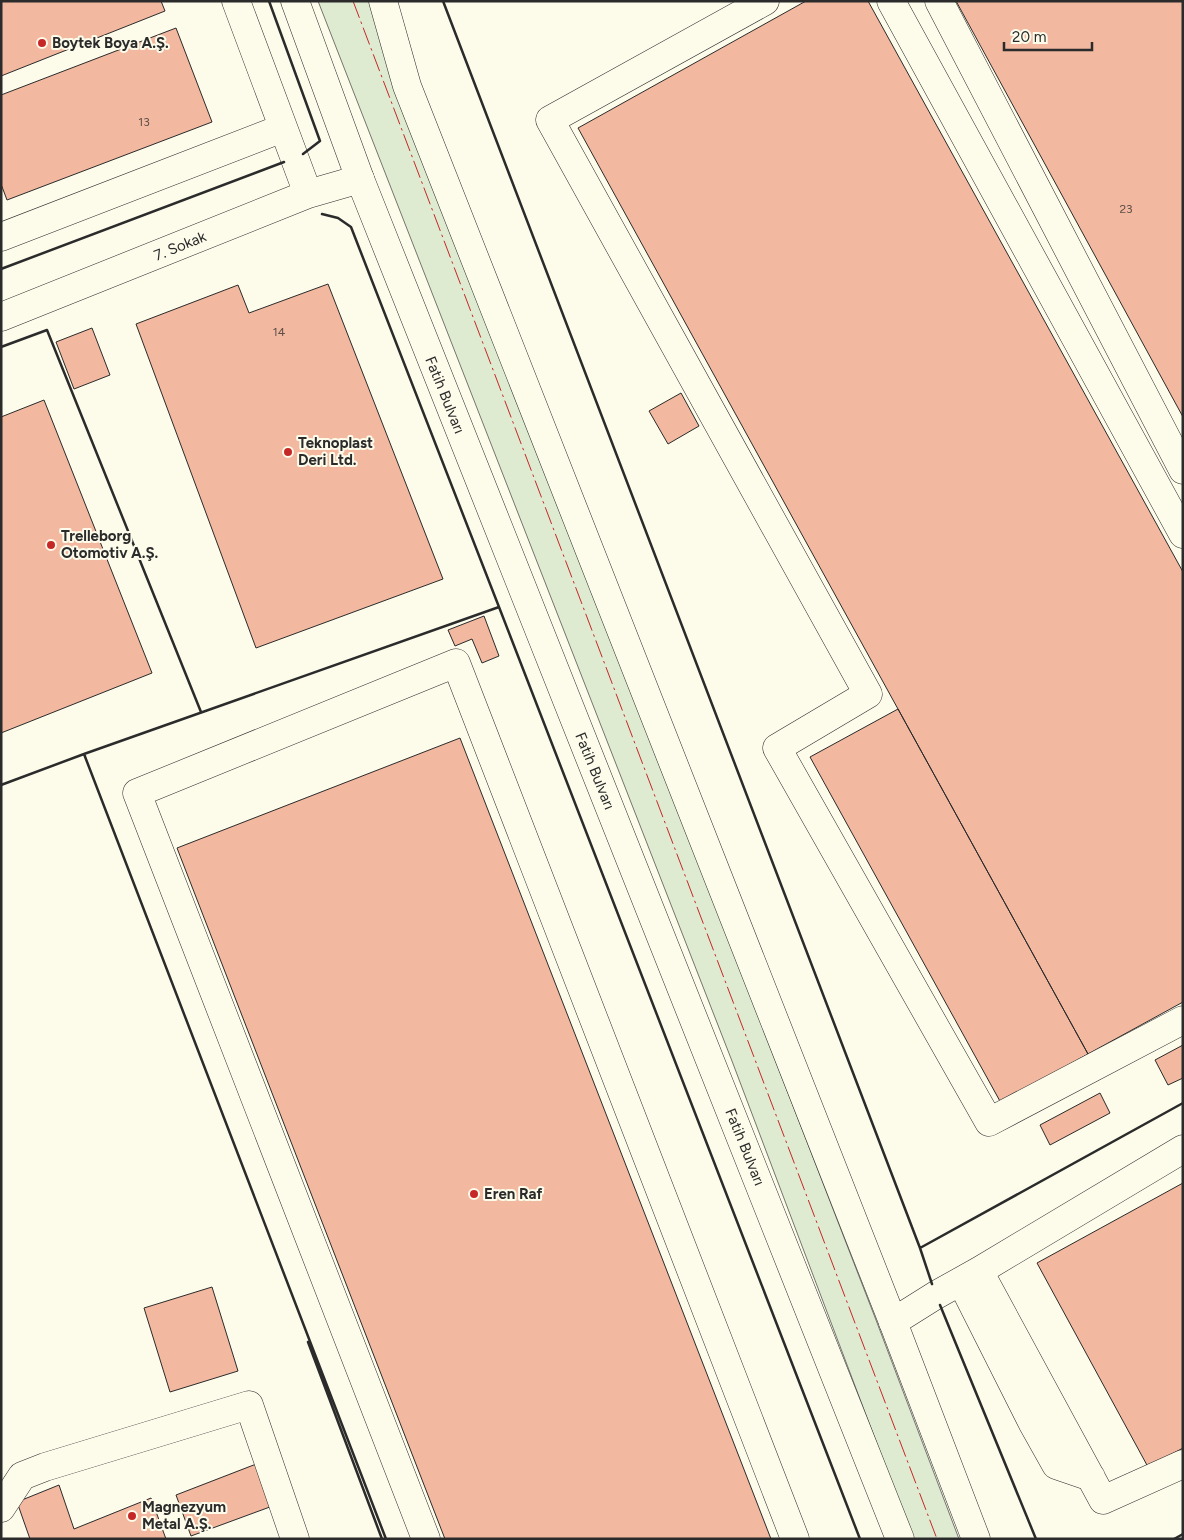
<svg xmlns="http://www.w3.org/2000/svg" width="1184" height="1540" viewBox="0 0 1184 1540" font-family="Figtree,sans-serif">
<rect width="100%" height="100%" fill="#fdfbea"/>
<!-- green -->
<path fill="#deebd1" stroke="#74746e" d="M318,1H379L420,143L876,1320L959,1539H913L732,1061Z"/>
<!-- building -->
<path fill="#f2b8a0" stroke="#2b2b2b" d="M1,1H161L165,11L1,76Z
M806,1H868L1183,572V1002L1088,1054L578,128Z
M956,1H1183V417Z
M176,28L212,122L7,200L1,184V95Z
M328,284L443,579L256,648L136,324L238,285L249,313Z
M92,328L110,375L74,389L56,342Z
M681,393L699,426L668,444L649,411Z
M44,400L152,673L1,733V417Z
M484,616L499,656L482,663L472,639L455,646L448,630Z
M898,709L1088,1054L1001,1103L810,757Z
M460,738L771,1539H445L177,848Z
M1183,1045V1078L1168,1085L1155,1060Z
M1100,1093L1110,1113L1050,1145L1040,1125Z
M1183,1183V1448L1148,1467L1037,1263Z
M212,1287L238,1371L170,1392L144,1308Z
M264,1461L278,1504L191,1536L176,1495Z
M59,1485L74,1529L151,1498L166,1539H30L17,1502Z"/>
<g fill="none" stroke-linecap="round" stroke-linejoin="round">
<!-- minor casing -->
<g stroke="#2b2b2b" stroke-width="29">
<path id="minor" d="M236,1L308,194
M765,1L550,120L868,694L777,748L989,1122L1183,1020
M891,1L1183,534
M939,1L1183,470
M1,237L283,128
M1,317L308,194L360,179
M979,1271L1103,1500L1183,1464
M961,1281L1033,1424L1056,1465L1091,1477
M893,1322L936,1295L979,1271L1183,1149
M1,1508L22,1476L45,1467L249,1405L295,1539
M426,1539L137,793L456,663L795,1539"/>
</g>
<!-- major casing -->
<g stroke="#2b2b2b" stroke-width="29">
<path id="major" d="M295,1L360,179L900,1539
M383,1L407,86L893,1322L976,1539"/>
</g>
<!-- minor -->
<use href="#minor" stroke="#fdfbea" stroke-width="28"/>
<!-- major -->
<use href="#major" stroke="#fdfbea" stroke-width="28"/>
<!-- wall -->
<path stroke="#2b2b2b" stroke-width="2.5" d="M269,1L320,141L303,154
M443,1L920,1248L1183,1103
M322,214L338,218L351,227L499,607
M1,269L284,162
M1,347L47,330L201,712
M1,785L84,754L85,756
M922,1247L920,1248L932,1284
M940,1305L1036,1539
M308,1342L382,1539
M386,1539L84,754L499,607L860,1539
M1174,1539L1183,1534"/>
<!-- power -->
<path stroke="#c62828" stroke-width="1" stroke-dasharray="18 4 2.5 4" stroke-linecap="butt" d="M353,1L937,1539"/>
</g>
<!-- markers -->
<g fill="#c62828" stroke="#fdfbea" stroke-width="2">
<circle cx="42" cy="43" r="5"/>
<circle cx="288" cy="452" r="5"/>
<circle cx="51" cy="545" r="5"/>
<circle cx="474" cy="1194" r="5"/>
<circle cx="132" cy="1516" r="5"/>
</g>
<g text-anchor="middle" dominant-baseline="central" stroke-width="4" stroke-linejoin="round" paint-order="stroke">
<!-- number labels -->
<g font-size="12" fill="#5d4e48">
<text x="144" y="122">13</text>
<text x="1126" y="209">23</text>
<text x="279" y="332">14</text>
</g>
<!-- poi labels -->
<g font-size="15" font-weight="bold" fill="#2b2b2b" stroke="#fdfbea" text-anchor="start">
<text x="52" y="43">Boytek Boya A.Ş.</text>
<text x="298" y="443">Teknoplast<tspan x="298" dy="17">Deri Ltd.</tspan></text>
<text x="61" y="536">Trelleborg<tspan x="61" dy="17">Otomotiv A.Ş.</tspan></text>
<text x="484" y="1194">Eren Raf</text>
<text x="142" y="1507">Magnezyum<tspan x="142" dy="17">Metal A.Ş.</tspan></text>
</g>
<!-- street labels -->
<g font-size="15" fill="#2b2b2b" stroke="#fdfbea">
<text transform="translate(180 246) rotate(-22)">7. Sokak</text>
<text transform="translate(445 395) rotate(68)">Fatih Bulvarı</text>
<text transform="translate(595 771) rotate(68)">Fatih Bulvarı</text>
<text transform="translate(745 1147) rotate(68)">Fatih Bulvarı</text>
</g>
</g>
<!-- border -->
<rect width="1184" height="1540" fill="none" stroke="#2b2b2b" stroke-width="5"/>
<!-- scale -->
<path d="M1004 42v8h88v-8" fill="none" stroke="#2b2b2b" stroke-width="2.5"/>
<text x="1012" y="42" font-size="15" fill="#2b2b2b" stroke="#fdfbea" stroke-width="4" paint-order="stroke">20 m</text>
</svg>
